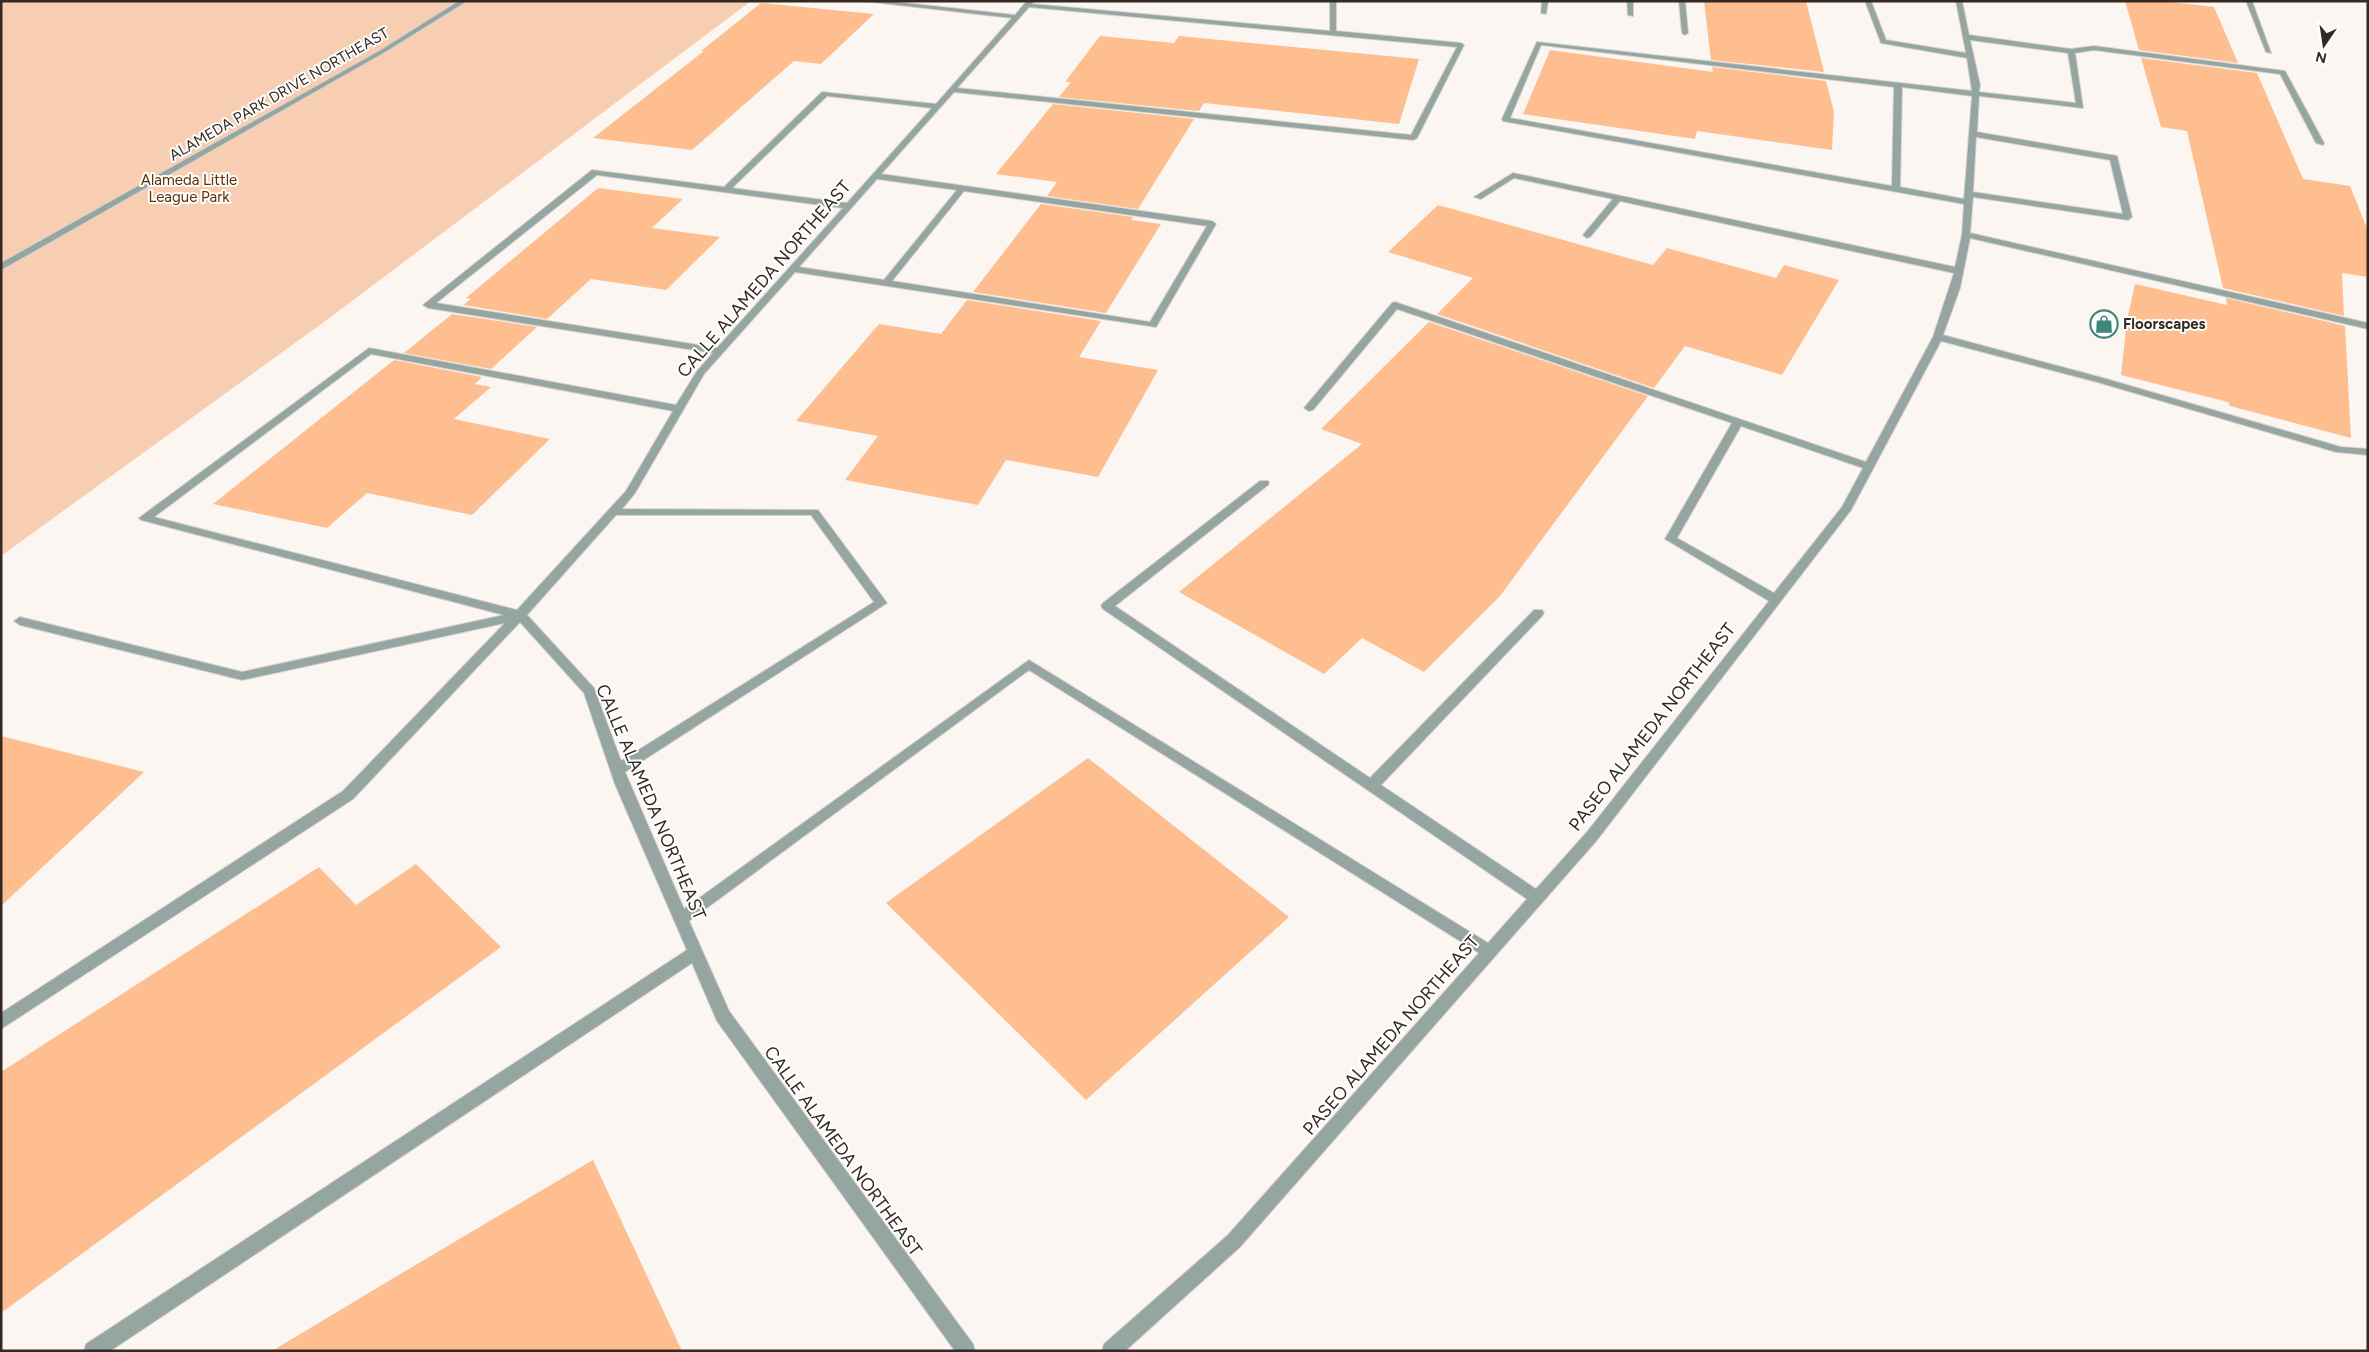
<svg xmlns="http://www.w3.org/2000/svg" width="2369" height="1352" viewBox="0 0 2369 1352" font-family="Figtree,sans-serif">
<rect width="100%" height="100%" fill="#fcf6f2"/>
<!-- green -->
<path fill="#f7ceb2" d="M1,1H751L328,319L1,556Z"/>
<!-- building -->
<path fill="#febe90" d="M1704,1H1806L1824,72L1711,60Z
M2125,1H2163L2214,7L2238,63L2139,50Z
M761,3L874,14L821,64L794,61L692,150L593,138L704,51H701Z
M1100,36L1174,43L1179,36L1419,59L1399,124L1204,103L1199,111L1059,97L1071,82H1065Z
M1550,50L1713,72L1712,67L1826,81L1834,112L1832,150L1697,131L1695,139L1523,114Z
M2141,58L2257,73L2303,179L2350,186L2368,231V277L2342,273L2344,316L2223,288L2187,131L2161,127Z
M1053,104L1194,119L1138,209L1047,196L1057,182L996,174Z
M598,188L683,199L652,228L720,237L666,290L591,279L547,319L463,305L471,299L466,298Z
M1041,204L1133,217L1131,220L1161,224L1106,313L973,292Z
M1438,205L1653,265L1667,248L1776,278L1784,265L1839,280L1782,375L1685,346L1654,388L1437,314L1473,278L1388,252Z
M2135,284L2227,305L2226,298L2345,326L2351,438L2230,406L2228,402L2121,375L2127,320Z
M967,300L1101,321L1079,357L1158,370L1098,477L1006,460L978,505L845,480L878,436L796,421L879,324L941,334Z
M452,314L537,327L491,369L404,353Z
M1429,322L1648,396L1500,596L1424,672L1362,638L1324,674L1179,592L1362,444L1321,429Z
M394,360L482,377L475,384L491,387L454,419L550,439L472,515L367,493L327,528L213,504Z
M1,736L144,772L1,906Z
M1088,758L1289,917L1086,1100L886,903Z
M416,864L501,947L1,1313V1072L319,867L356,905Z
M593,1160L682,1351H272L397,1276Z"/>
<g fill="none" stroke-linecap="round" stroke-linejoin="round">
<!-- minor casing -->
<g stroke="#d8d1cd" stroke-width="2">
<path id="minor" d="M459,1H467L385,52L1,270V263L381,50Z
M863,1H887L1015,15L1027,1H1034L1032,4L1330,31V1H1336V31L1461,43L1464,45L1417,138L1413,140L954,92L881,174L1212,221L1216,224L1156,327L795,272L704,374L635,493L622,509L818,510L887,603L625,772L684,909L1029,660L1488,943L1527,899L1103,609L1101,606L1103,603L1260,481H1268L1269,483L1268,485L1115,606L1370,778L1534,610H1542L1544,613L1542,616L1381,785L1536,889L1587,832L1769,601L1665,539L1732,423L1397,309L1313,410L1309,411L1304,408L1392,303L1395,302L1866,462L1933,337L1954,273L1620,201L1590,237L1587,238L1583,235L1613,199L1514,178L1481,199L1474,197L1513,173L1955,267L1962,235L1964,204L1503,121L1502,119L1537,42L1972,91L1967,58L1881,43L1865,1H1871L1886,40L1966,53L1956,1H1962L1969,35L2071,49L2094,46L2285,71L2324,143L2323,145L2316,143L2280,74L2094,50L2075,53L2083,108L1979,96L1977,132L2117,156L2132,217L2128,220L1973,197L1970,233L2368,323V329L1970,238L1960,288L1943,335L2103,378L2341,447L2368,449V455L2336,452L2097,382L1941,341L1851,510L1597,840L1240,1247L1125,1351H1102L1104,1344L1228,1235L1479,953L1029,670L689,921L729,1011L973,1344L975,1351H955L717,1021L692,963L110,1351H84L86,1344L687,950L615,784L584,693L520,622L353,799L1,1029V1013L343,791L505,623L242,680L20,625L14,621L20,617L242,672L504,615L141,520L139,518L369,348L676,405L697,371L713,353L428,308L423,305L592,170L724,187L822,92L936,104L1012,18ZM1029,7L1457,47L1411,135L957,88ZM1970,40L2068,53L2076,103L1979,92L1980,85ZM1541,45L1894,87L1892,186L1510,118ZM1902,87L1972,96L1964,199L1900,187ZM827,96L932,108L847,203L732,188ZM1976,137L2110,160L2123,214L1973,192ZM597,175L843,208L717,348L436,303ZM877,179L957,190L884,280L799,267ZM964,191L1207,226L1150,322L892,281ZM371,354L673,411L626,491L517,610L154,517ZM1741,426L1863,468L1842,507L1774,593L1677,538ZM616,515H811L874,602L621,761L594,688L527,615Z
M1542,1H1548L1546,14L1541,13Z
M1627,1H1633V16L1628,15Z
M1679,1H1685L1688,33L1685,35L1682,33Z
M2246,1H2252L2271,53L2266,52Z"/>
</g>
<!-- minor -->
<use href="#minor" fill="#95a5a2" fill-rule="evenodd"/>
</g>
<!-- icons -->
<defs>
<g id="shop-ring" transform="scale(1.4375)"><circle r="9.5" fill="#fff" stroke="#40867e" stroke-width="1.5"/><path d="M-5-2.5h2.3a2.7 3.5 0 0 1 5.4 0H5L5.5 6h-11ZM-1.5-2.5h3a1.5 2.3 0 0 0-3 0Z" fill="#40867e"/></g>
</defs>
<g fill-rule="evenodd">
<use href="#shop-ring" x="2104" y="324"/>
</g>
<g text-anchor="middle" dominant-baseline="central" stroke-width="4" stroke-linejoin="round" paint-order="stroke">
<!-- far-street labels -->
<g font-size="15" fill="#342a22" stroke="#fff">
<text transform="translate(279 94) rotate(-30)">ALAMEDA PARK DRIVE NORTHEAST</text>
</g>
<!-- far-park labels -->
<g font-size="15" fill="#5f2e00" stroke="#fff">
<text x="189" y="180">Alameda Little<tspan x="189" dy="17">League Park</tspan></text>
</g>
<!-- far-poi labels -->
<g font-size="15" font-weight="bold" fill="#342a22" stroke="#fff" text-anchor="start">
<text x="2123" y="324">Floorscapes</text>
</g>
<!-- street labels -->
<g font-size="18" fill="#342a22" stroke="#fff">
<text transform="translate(764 279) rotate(-49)">CALLE ALAMEDA NORTHEAST</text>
<text transform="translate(1652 727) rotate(-52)">PASEO ALAMEDA NORTHEAST</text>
<text transform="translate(651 802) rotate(67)">CALLE ALAMEDA NORTHEAST</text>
<text transform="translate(1391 1035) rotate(-49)">PASEO ALAMEDA NORTHEAST</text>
<text transform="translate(843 1151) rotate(54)">CALLE ALAMEDA NORTHEAST</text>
</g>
</g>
<!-- border -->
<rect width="2369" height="1352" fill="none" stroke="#342a22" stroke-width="5"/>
<!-- north arrow -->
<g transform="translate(2324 45) rotate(193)" stroke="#ffffff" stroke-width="4" paint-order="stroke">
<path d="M0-4L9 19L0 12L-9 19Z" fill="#342a22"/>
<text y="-8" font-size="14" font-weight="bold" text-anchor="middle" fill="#342a22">N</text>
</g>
</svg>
